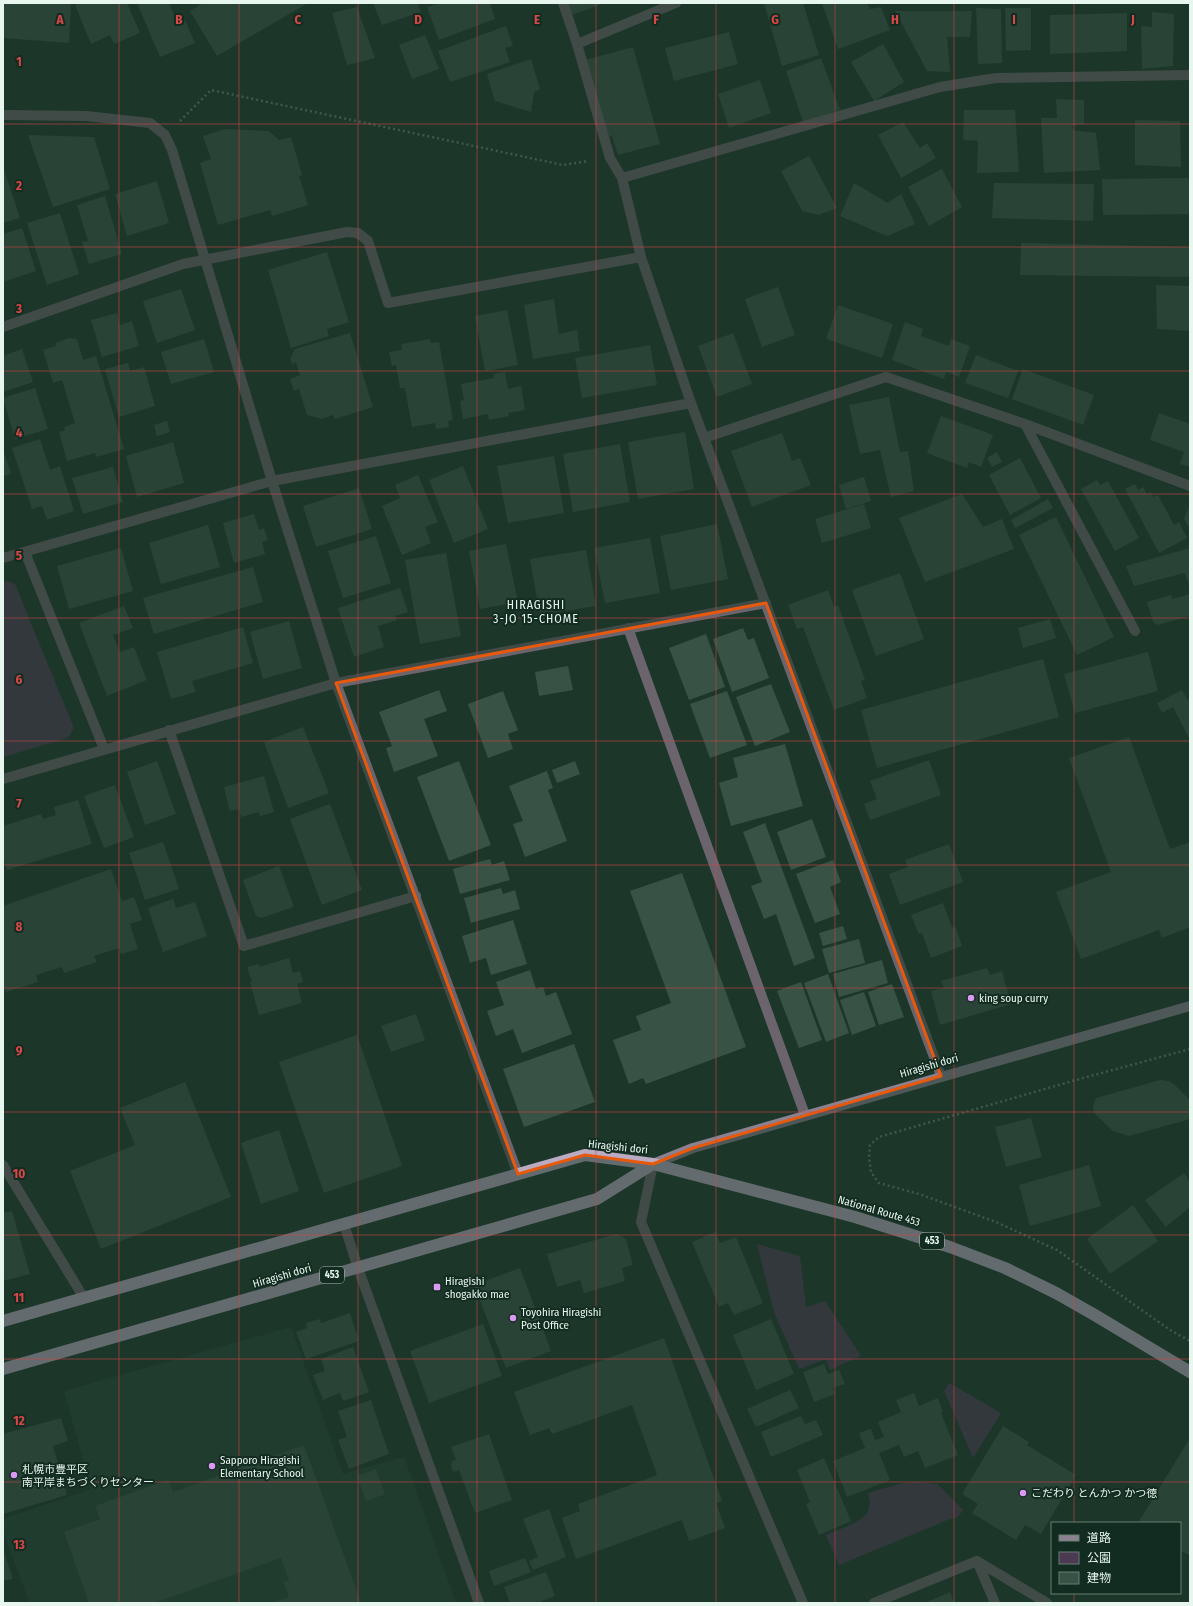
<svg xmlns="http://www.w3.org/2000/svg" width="1193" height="1606" viewBox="0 0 1193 1606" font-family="'Fira Sans Condensed','Noto Sans JP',sans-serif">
<rect width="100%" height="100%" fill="#1d362a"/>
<!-- built -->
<path fill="#244436" d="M291,1327L343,1474L404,1457L456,1603H30L3,1532V1519L91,1489L64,1391Z"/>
<!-- green -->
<path fill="#4c3a53" d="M7,581L15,584L74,728L68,738L3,757V582Z
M757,1244L800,1256L806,1307L825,1301L861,1356L830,1370L826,1359L799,1369L774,1312Z
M949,1383L1001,1413L973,1458L944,1391Z
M921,1482L937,1484L963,1510L958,1517L950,1519L839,1565L826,1535L855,1523L867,1514L870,1503L868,1493L903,1483Z"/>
<!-- building -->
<path fill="#385245" d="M3,3L71,4L69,43L3,38Z
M82,3H127L140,33L114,44L110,35L91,44L75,5Z
M137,3H169L177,23L185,20L195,43L160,57Z
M203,3H308L217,56L190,11Z
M373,3H418L421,12L382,25Z
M441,3H490L495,19L439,40L427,7Z
M564,3H605L569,16Z
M764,3H803L819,55L782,66Z
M822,3H867L870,9L881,7L890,30L838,49Z
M357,7L375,58L347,65L332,13Z
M976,8L1001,9L1002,63L978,64Z
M1005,8H1031V50L1006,51Z
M895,11H972L970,37H947L950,72L927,71Z
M1152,12L1174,14L1173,66L1142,69L1141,26L1152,27Z
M1127,13V51L1050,54V15Z
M506,26L513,46L505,48L510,62L450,82L438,51Z
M729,32L738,64L674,81L665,48Z
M425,35L439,69L412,79L399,45Z
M883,44L904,82L874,101L851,62Z
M633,47L660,144L618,155L612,136L603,138L581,61Z
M821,58L840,110L803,122L786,71Z
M531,59L540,89L534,92L531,112L495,101L487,74Z
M760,80L771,113L729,128L718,94Z
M1056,99L1084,100V124L1072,126L1073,130L1096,133L1100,170L1044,173L1041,118H1057Z
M964,110H1015L1019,172L977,173L978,141L963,140Z
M1135,120L1180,121L1181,167L1135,165Z
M903,122L920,148L927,143L936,158L901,178L878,135Z
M225,129L269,131L279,140L291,137L302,175L299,176L308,205L272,216L270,210L218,225L200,163L211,159L203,136Z
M28,135L94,137L110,189L53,207Z
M809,156L837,208L819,215L802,211L781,171Z
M3,167L20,218L3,223Z
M942,169L962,207L929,226L908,187Z
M1190,178V214L1103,215L1102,179Z
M157,181L169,223L127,236L115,194Z
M854,183L888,203L901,194L915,224L887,236L840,216Z
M994,183L1094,184L1093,221L992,218Z
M105,196L122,254L89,264L82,242L88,241L77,205Z
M60,213L79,274L47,285L27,223Z
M22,228L36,271L3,282V234Z
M1021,243L1190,247V277L1020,275Z
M327,252L349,322L327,329L329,336L291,348L268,270Z
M1156,285L1190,286V331L1157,329Z
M778,287L795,335L762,347L745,299Z
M181,289L195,330L157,343L143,301Z
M554,299L559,334L577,330L580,351L533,359L524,305Z
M838,305L893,324L882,358L826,339Z
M507,310L518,365L485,371L475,316Z
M117,313L120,325L132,321L139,346L102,357L91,320Z
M905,322L923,329L921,336L949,346L951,339L970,346L959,377L946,372L944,379L892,360Z
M350,333L373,407L335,419L333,415L322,419L307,415L299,389L294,391L290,379L300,375L296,362L292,364L290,359L295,349Z
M733,333L752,384L717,397L698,346Z
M69,338L77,339L83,360L96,356L124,449L96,457L95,453L67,461L59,432L65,430L64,427L75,423L62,380L53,383L43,350L56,346L55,343Z
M204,339L214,372L171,384L161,352Z
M430,339L431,343L439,342L453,420L448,421L449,427L436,429L435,423L412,427L405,388H400L396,365L392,366L389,352L402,350L401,344Z
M650,345L657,385L582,398L575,358Z
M22,349L33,382L3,392V356Z
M976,355L1018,371L1008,398L965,383Z
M128,363L130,371L144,367L155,406L119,417L105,369Z
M1023,369L1094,395L1083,425L1012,399Z
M505,372L508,389L521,386L525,410L508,413L509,416L489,420L488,414L463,419L460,401L464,400L461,384L494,378V374Z
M35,388L48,429L15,439L3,398Z
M889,397L900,452L908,451L914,491L891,497L880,450L860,454L849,405Z
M1159,413L1190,424V467L1180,464L1184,452L1150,440Z
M941,416L993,435L981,467L969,462L967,468L927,453Z
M167,421L170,432L157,436L154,425Z
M685,432L694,489L638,499L628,442Z
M782,433L792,461L800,458L811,485L752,507L731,451Z
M40,439L50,470L60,466L74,511L47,520L42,506L32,509L12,448Z
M173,442L184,483L137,497L126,456Z
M620,444L630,502L573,512L563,454Z
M3,449L11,474L3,476Z
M997,452L1002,462L992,467L987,458Z
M554,456L564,513L508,523L497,466Z
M1020,458L1041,498L1010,515L989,475Z
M463,466L488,529L454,543L429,480Z
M113,467L123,502L83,514L72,478Z
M418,475L438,522L425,527L431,543L402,555L382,506L400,498L395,485Z
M864,477L871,501L846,509L839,485Z
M1097,480L1100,485L1108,481L1139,538L1115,551L1081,489Z
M1135,484L1138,490L1143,487L1147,494L1151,492L1153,497L1158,495L1174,525L1179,522L1187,538L1159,553L1125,489Z
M359,488L372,529L316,547L303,506Z
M962,494L983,527L1002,519L1014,549L925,582L899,518Z
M1048,499L1053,508L1015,528L1011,520Z
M864,504L871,528L822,543L815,519Z
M1190,504V529L1184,519Z
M254,514L259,530L264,528L268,540L262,542L265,554L234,563L223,523Z
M1056,517L1114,637L1077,655L1019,535Z
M717,524L728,579L671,590L660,536Z
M208,525L220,567L161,584L149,543Z
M376,536L391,583L343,598L328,551Z
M650,538L660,593L605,603L594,548Z
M506,544L518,602L480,609L469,551Z
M121,548L133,591L69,609L57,566Z
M1190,548V588L1185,573L1134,586L1126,566Z
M586,550L596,606L540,615L530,559Z
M446,553L461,636L420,644L405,560Z
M253,567L263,602L154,634L143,598Z
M900,573L924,639L876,656L852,590Z
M400,588L408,612L395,616L397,620L378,626L384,647L354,657L338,608Z
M828,590L834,607L838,605L865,680L861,681L867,698L834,710L803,627L797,629L788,605Z
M1190,594V616L1157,625L1153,622L1147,602L1171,595L1172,599Z
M124,606L133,628L113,635L120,652L134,647L147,680L107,696L79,623Z
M1050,619L1056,638L1023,648L1018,628Z
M289,621L302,668L263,679L250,632Z
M243,627L253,663L192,681L196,692L171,699L157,652Z
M743,628L748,640L754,638L769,678L732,692L713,639Z
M706,634L725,687L689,700L669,648Z
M1148,652L1158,691L1075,713L1064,674Z
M1043,659L1059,717L877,768L861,710Z
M568,666L573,690L539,696L535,672Z
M771,684L790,732L755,746L736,697Z
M439,690L447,711L424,719L438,756L394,772L386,748L392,746L379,712Z
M1182,690L1188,700L1190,699V740L1173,707L1162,713L1157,703Z
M503,691L518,730L508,734L513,749L488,758L468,704Z
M727,691L747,745L710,758L690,704Z
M303,727L329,793L288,808L264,742Z
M1129,737L1170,849L1190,842V927L1162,938L1159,930L1081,959L1056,892L1111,872L1069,758Z
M785,744L803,806L731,826L719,783L738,777L733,758Z
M929,760L941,795L870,820L864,804L877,799L870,781Z
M157,761L176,814L145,825L127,772Z
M459,761L491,845L449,861L417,777Z
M575,761L580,774L557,783L552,770Z
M547,771L553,788L548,790L567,841L525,857L513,824L523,821L509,786Z
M264,776L274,812L260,816L259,812L241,817L239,809L230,811L224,787Z
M115,785L134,837L104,848L84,796Z
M78,800L92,844L7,870L3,857V826L41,814L43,819L56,815L54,807Z
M330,804L362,890L322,905L290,819Z
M812,819L826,857L791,870L777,832Z
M765,823L815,958L794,966L776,914L764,919L751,886L762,882L743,832Z
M163,842L179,889L145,900L129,853Z
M949,844L963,882L900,905L889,874L908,867L905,860Z
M490,859L492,865L504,861L510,880L460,894L453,869Z
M833,860L841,882L830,887L840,914L815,923L796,874Z
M279,866L294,907L261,918L256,916L243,880Z
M111,869L122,901L134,897L142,920L130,924L138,949L121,954L119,948L94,956L97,962L64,973L62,967L36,975L38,982L6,992L3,986V906Z
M682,873L746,1047L646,1084L643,1078L629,1084L613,1040L641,1030L636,1016L671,1003L630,891Z
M501,888L503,894L515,890L520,909L471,923L464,898Z
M173,899L176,908L195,902L207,936L163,952L148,908Z
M943,903L952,928L955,926L962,946L931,958L922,933L919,934L911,915Z
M513,920L527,964L491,975L486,958L470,963L462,936Z
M843,926L847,939L823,946L819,933Z
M859,939L865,963L829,973L822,949Z
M289,958L293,973L300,971L303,982L297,984L302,1003L259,1015L250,982H252L247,967L259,964V967Z
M882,960L888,983L839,997L833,974Z
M987,968L990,975L1002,971L1011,1004L940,1025L931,991L944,988L941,981Z
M530,970L536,989L543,987L546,996L556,992L572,1034L522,1053L513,1029L496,1036L487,1011L504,1005L496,982Z
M828,974L849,1033L826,1042L804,983Z
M801,982L822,1040L799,1048L777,991Z
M892,984L904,1017L879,1025L868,992Z
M864,992L876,1026L852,1035L840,1000Z
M416,1014L425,1040L391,1052L381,1026Z
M357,1035L402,1166L324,1193L279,1062Z
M574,1044L595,1102L524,1127L503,1069Z
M1160,1080L1168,1081L1175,1085L1190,1100V1119L1129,1136L1113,1131L1094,1113L1093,1106L1096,1098Z
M185,1082L231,1197L101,1249L70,1171L135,1145L120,1108Z
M1031,1118L1042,1157L1006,1167L995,1127Z
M279,1130L299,1191L261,1204L241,1143Z
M1089,1165L1101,1206L1030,1226L1019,1185Z
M1184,1173L1190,1183V1207L1166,1227L1145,1200Z
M1133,1205L1158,1241L1110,1274L1087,1239Z
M12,1211L30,1274L3,1281V1213Z
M715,1232L720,1243L736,1237L763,1303L734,1315L728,1303L719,1307L692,1242Z
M616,1234L626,1239L633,1265L622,1268L625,1281L584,1293L580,1280L557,1287L547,1254Z
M520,1268L551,1351L506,1368L474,1285Z
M350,1313L359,1341L306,1359L296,1332L307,1328L306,1323L320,1319L321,1323Z
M771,1319L794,1374L756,1390L733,1335Z
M483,1324L502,1376L429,1403L410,1351Z
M664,1338L722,1501L716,1503L725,1528L689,1541L682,1520L576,1559L562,1518L580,1511L578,1504L657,1475L632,1405L552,1434L549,1428L530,1435L514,1392Z
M353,1347L369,1392L343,1401L340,1393L323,1400L313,1375L325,1371L321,1359Z
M824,1364L828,1374L839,1370L845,1384L833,1388L835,1394L814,1402L803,1372Z
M790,1390L799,1408L756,1427L747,1409Z
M914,1393L919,1406L938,1398L943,1412L941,1413L958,1455L925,1468L918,1451L904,1457L899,1445L879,1453L890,1480L847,1497L833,1461L865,1448L859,1433L871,1429L875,1440L884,1437L878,1422L901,1412L896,1400Z
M371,1400L389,1454L349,1469L338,1440L347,1437L338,1411Z
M801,1416L805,1424L816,1420L823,1435L771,1457L761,1432Z
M61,1418L68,1441L53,1446L67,1495L3,1514V1434Z
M1003,1426L1029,1442L1027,1445L1076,1475L1041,1534L1025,1525L1016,1540L972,1513L978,1504L962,1494Z
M489,1434L512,1500L475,1513L459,1470L455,1472L452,1470L451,1465L452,1461L456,1460L451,1447Z
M1190,1438V1556L1180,1550V1523H1138Z
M304,1445L361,1603H272L289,1597L283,1582L289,1580L281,1558L154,1603H89L64,1532L100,1519L95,1506L168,1480L173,1492Z
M824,1458L851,1521L819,1535L806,1504L810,1502L797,1470Z
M376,1469L385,1494L366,1501L357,1476Z
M549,1509L566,1557L533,1570L529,1561L538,1557L523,1519Z
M3,1549L13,1579L3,1581Z
M525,1558L531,1572L494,1586L489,1571Z
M546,1572L555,1596L537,1603H510L504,1587Z
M950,1592L954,1603H927V1602Z"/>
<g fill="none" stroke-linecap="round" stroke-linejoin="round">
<!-- path -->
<path stroke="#6a7f74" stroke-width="2.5" stroke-dasharray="2 3" stroke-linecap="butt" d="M180,121L211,90L563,165L588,161
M1190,1049L1076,1080L879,1137L870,1145L869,1157L871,1172L879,1183L919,1194L996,1222L1057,1250L1170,1330L1190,1341"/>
<!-- street -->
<path stroke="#6b646d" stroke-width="10" d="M563,3L577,44L610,158L622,178L641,257L691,403L941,1076
M577,44L676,3
M3,115L86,116L150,123L165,135L172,150L272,481L336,683L518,1174
M622,178L940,87L996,78L1190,75
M3,327L183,264L347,232L358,233L368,241L388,303L641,257
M1025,424L1135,631
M704,438L886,377L1025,424L1190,486
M25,552L104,749
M3,558L272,481L691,403
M628,628L805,1115
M169,730L244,946L416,896
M3,779L336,683L766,603
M653,1164L641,1222L803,1603
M3,1165L84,1298
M344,1224L358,1268L479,1603
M977,1561L995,1603
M874,1603L977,1561L1047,1603"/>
<!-- secondary -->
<path stroke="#8b8190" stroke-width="10" d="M653,1164L693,1148L1190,1006"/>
<!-- highway -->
<path stroke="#bbabc2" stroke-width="12" d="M3,1321L585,1155L653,1164L855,1217L950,1247L1005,1268L1056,1293L1093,1314L1190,1372
M3,1369L597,1199L653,1164"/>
</g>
<!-- marked area -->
<path d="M0 0H1193V1606H0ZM766,603L941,1076L693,1148L653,1164L585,1155L518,1174L336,683Z" fill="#1d362a" fill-opacity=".55" fill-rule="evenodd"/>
<path fill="none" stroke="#e8590c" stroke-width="3" stroke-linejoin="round" d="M766,603L941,1076L693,1148L653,1164L585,1155L518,1174L336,683Z"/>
<!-- grid -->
<path fill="none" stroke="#d94746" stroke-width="1" stroke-opacity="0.55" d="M119,3V1603M239,3V1603M358,3V1603M477,3V1603M596,3V1603M716,3V1603M835,3V1603M954,3V1603M1074,3V1523M3,124H1190M3,247H1190M3,371H1190M3,494H1190M3,618H1190M3,741H1190M3,865H1190M3,988H1190M3,1112H1190M3,1235H1190M3,1359H1190M3,1482H1190M1074,1593V1603"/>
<!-- markers -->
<g fill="#db99f5" stroke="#132c21" stroke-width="1.5">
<circle cx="971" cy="998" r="4"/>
<rect x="433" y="1283" width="8" height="8" rx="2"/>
<circle cx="513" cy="1318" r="4"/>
<circle cx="212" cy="1466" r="4"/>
<circle cx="14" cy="1475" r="4"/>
<circle cx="1023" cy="1493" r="4"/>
</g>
<g text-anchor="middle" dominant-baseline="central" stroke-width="4" stroke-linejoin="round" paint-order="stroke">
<!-- shield labels -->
<g fill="#132c21" stroke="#a7b9b0" stroke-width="1">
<rect x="920" y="1233" width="24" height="16" rx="3"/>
<rect x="320" y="1267" width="24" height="16" rx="3"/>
</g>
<g font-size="10" font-weight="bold" fill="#e7f6ee">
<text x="932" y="1241">453</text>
<text x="332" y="1275">453</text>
</g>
<!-- poi labels -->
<g font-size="11" fill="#e7f6ee" stroke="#132c21" text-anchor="start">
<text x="979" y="998">king soup curry</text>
<text x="445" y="1281">Hiragishi<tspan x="445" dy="13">shogakko mae</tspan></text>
<text x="521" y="1312">Toyohira Hiragishi<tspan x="521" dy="13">Post Office</tspan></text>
<text x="220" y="1460">Sapporo Hiragishi<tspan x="220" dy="13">Elementary School</tspan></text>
<text x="22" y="1469">札幌市豊平区<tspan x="22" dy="13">南平岸まちづくりセンター</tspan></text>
<text x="1031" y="1493">こだわり とんかつ かつ徳</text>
</g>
<!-- street labels -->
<g font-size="11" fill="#e7f6ee" stroke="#132c21">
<text transform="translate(929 1066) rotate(-16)">Hiragishi dori</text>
<text transform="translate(618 1147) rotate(6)">Hiragishi dori</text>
<text transform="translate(879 1211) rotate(16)">National Route 453</text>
<text transform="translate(282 1276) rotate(-16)">Hiragishi dori</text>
</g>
<!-- neighbourhood labels -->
<g font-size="12" letter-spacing="1" fill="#e7f6ee" stroke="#132c21">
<text x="536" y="605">HIRAGISHI<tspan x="536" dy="14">3-JO 15-CHOME</tspan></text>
</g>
</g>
<g font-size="13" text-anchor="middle" font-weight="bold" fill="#d94746" stroke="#132c21" stroke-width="4" stroke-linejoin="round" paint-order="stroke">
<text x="60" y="24">A</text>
<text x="179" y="24">B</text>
<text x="298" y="24">C</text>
<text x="418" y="24">D</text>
<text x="537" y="24">E</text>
<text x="656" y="24">F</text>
<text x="775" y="24">G</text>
<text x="895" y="24">H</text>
<text x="1014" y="24">I</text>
<text x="1133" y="24">J</text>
<text x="19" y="66">1</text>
<text x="19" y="190">2</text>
<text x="19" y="313">3</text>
<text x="19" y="437">4</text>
<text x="19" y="560">5</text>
<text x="19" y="684">6</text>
<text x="19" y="808">7</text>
<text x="19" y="931">8</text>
<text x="19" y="1055">9</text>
<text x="19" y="1178">10</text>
<text x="19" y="1302">11</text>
<text x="19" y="1425">12</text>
<text x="19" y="1549">13</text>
</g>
<!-- border -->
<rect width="1193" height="1606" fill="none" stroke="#e7f6ee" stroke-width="8"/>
<!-- legend -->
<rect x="1051" y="1522" width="130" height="72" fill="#132c21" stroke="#687d73"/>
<rect x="1059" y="1535" width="20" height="6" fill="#8b8190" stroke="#687d73"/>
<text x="1087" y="1542" font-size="12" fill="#e7f6ee">道路</text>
<rect x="1059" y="1552" width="20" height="12" fill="#4c3a53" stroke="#687d73"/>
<text x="1087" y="1562" font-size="12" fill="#e7f6ee">公園</text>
<rect x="1059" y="1572" width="20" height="12" fill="#385245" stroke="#687d73"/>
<text x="1087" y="1582" font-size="12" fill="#e7f6ee">建物</text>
</svg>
